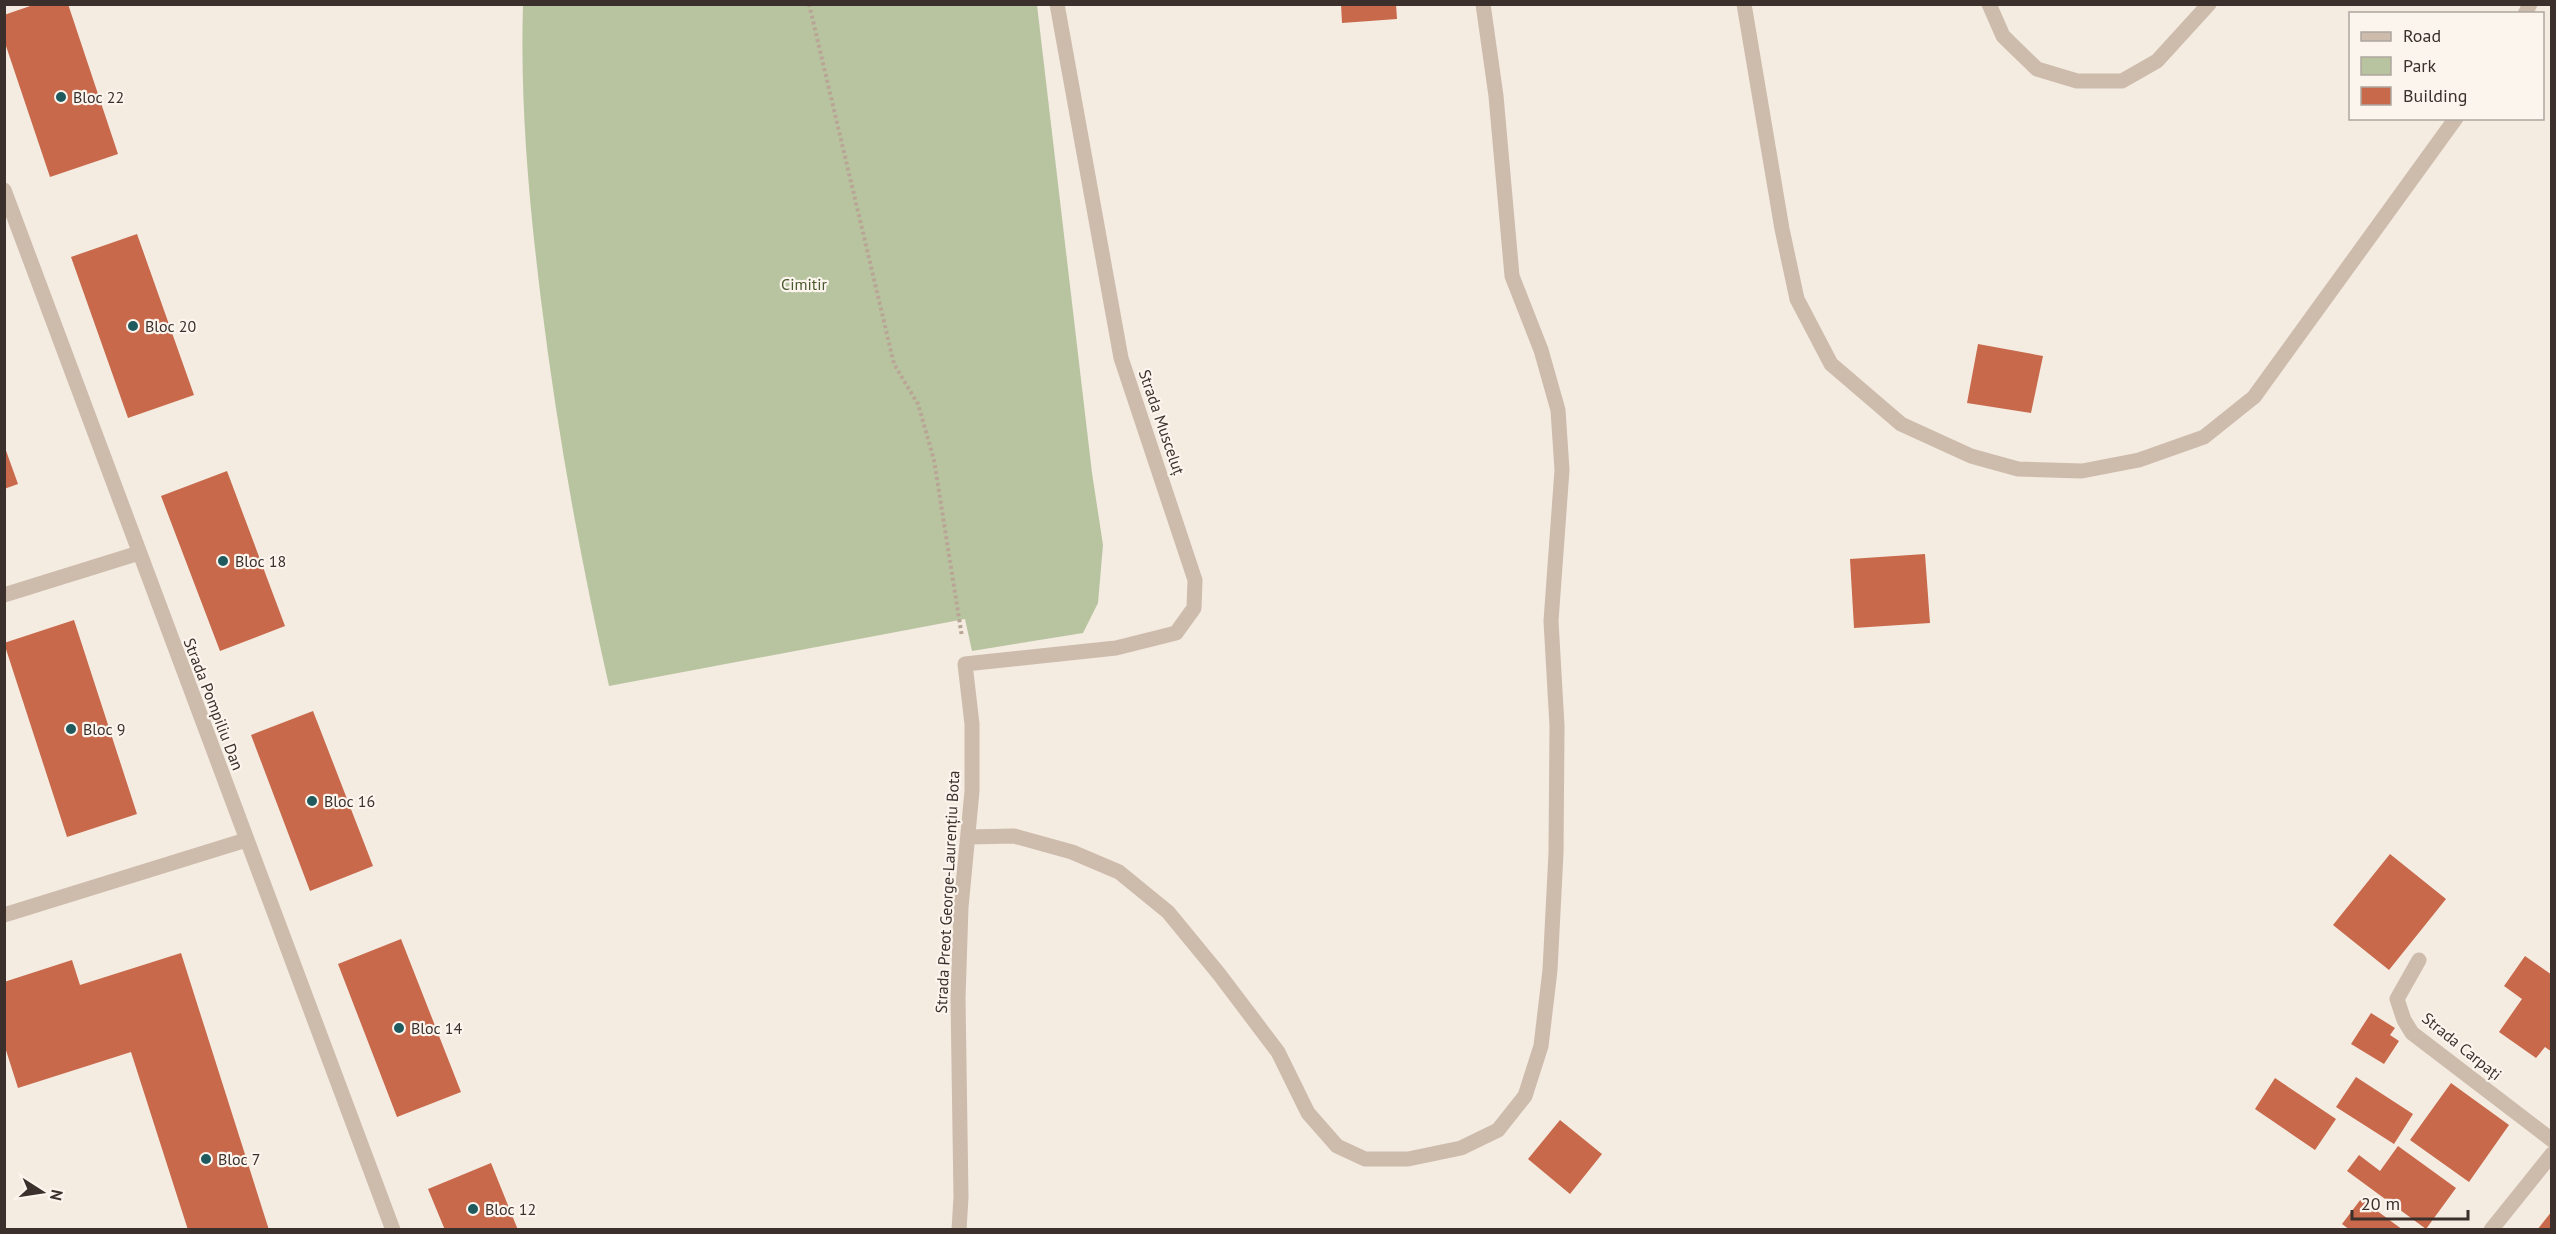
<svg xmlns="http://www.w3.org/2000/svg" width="2556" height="1234" viewBox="0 0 2556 1234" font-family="'PT Sans',sans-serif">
<rect width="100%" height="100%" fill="#f4ebe1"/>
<!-- green -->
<path fill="#b8c4a0" d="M523,5H1037L1092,473L1103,545L1098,603L1083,633L972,651L965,619L609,686C580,558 557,430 541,300C529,202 520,103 523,5Z"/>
<!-- building -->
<path fill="#c8694b" d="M36,4H68L118,154L50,177L4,40V15Z
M1341,4H1396L1397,19L1342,23Z
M137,234L194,395L128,418L71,257Z
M1978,344L2043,356L2031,413L1967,403Z
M4,445L18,484L4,489Z
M227,471L285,626L220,651L161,496Z
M1925,554L1930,623L1854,628L1850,559Z
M74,620L137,814L67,837L4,643Z
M313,711L373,866L310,891L251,735Z
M2390,854L2446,899L2389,970L2333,925Z
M401,939L461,1092L397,1117L338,964Z
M181,953L269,1230H188L131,1052L18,1088L4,1044V982L72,960L80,985Z
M2525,956L2552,975V1052L2545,1047L2536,1058L2499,1032L2522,999L2504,986Z
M2371,1013L2395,1028L2390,1035L2399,1041L2384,1064L2351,1044Z
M2356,1077L2413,1114L2394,1144L2336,1107Z
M2275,1078L2336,1119L2315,1150L2255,1109Z
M2451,1083L2509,1125L2469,1182L2410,1140Z
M1560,1120L1602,1154L1570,1194L1528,1159Z
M2398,1146L2456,1188L2426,1229L2347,1171L2359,1155L2380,1171Z
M491,1163L518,1230H445L428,1189Z
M2361,1199L2403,1230H2350L2342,1224Z
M2552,1211V1230H2537Z"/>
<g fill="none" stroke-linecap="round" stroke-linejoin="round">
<!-- path -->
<path stroke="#b9a596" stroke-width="4" stroke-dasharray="3 3" stroke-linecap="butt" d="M809,4L894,364L918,404L934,460L962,637"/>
<!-- minor -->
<path stroke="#cdbbac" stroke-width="15" d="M1744,4L1782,229L1797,299L1831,364L1901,424L1971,456L2018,469L2082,471L2139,460L2204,437L2254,397L2456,118
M1989,4L2003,36L2037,69L2077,81H2122L2157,61L2209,4
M2525,14L2530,4
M4,190L393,1230
M4,595L139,553
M968,837L1014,836L1072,852L1119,872L1168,912L1219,974L1278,1052L1308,1113L1337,1146L1365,1159H1408L1461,1148L1498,1130L1525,1096L1541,1046L1550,970L1556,853L1557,726L1551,621L1562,470L1558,410L1541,350L1512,276L1496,96L1483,4
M4,915L246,840
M2419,960L2397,999L2404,1020L2412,1033L2552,1140
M959,1230L961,1197L958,998L961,907L972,791V724L965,664L1116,648L1176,633L1194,608L1195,580L1121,358L1057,4
M2491,1230L2552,1154"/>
</g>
<!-- markers -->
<g fill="#1f5a5e" stroke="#fbf5ee" stroke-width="2">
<circle cx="61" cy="97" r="6"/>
<circle cx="133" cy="326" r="6"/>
<circle cx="223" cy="561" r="6"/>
<circle cx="71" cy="729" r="6"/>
<circle cx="312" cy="801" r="6"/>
<circle cx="399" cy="1028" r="6"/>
<circle cx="206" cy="1159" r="6"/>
<circle cx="473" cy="1209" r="6"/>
</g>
<g text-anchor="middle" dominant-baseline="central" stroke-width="4.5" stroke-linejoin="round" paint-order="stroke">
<!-- poi labels -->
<g font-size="16" fill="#3b302b" stroke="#fbf5ee" text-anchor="start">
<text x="73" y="97">Bloc 22</text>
<text x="145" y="326">Bloc 20</text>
<text x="235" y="561">Bloc 18</text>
<text x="83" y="729">Bloc 9</text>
<text x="324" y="801">Bloc 16</text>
<text x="411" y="1028">Bloc 14</text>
<text x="218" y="1159">Bloc 7</text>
<text x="485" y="1209">Bloc 12</text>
</g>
<!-- park labels -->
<g font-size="16" fill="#4a5a2e" stroke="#fbf5ee">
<text x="804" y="284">Cimitir</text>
</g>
<!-- street labels -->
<g font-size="16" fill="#3b302b" stroke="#fbf5ee">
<text transform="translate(1162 422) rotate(71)">Strada Musceluț</text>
<text transform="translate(214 704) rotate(69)">Strada Pompiliu Dan</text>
<text transform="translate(947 892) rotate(-87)">Strada Preot George-Laurențiu Bota</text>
<text transform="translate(2462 1046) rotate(39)">Strada Carpați</text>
</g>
</g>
<!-- border -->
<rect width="2556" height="1234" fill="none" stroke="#3b302b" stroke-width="12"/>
<!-- legend -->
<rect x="2349" y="12" width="195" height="108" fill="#fbf5ee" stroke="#aea6a0" stroke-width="1.5"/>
<rect x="2361" y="32" width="30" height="9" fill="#cdbbac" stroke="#aea6a0" stroke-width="1.5"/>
<text x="2403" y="42" font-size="18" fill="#3b302b">Road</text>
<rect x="2361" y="57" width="30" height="18" fill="#b8c4a0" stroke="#aea6a0" stroke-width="1.5"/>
<text x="2403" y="72" font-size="18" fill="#3b302b">Park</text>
<rect x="2361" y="87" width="30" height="18" fill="#c8694b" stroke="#aea6a0" stroke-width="1.5"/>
<text x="2403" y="102" font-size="18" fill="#3b302b">Building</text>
<!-- north arrow -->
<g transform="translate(42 1192) rotate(102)" stroke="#fbf5ee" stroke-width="4.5" paint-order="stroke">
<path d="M0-4.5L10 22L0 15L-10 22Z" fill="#3b302b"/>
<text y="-9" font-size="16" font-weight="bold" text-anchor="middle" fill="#3b302b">N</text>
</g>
<!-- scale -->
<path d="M2352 1210v9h116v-9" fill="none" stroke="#3b302b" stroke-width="3"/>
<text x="2361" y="1210" font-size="18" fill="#3b302b" stroke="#fbf5ee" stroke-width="4.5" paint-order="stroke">20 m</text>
</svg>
